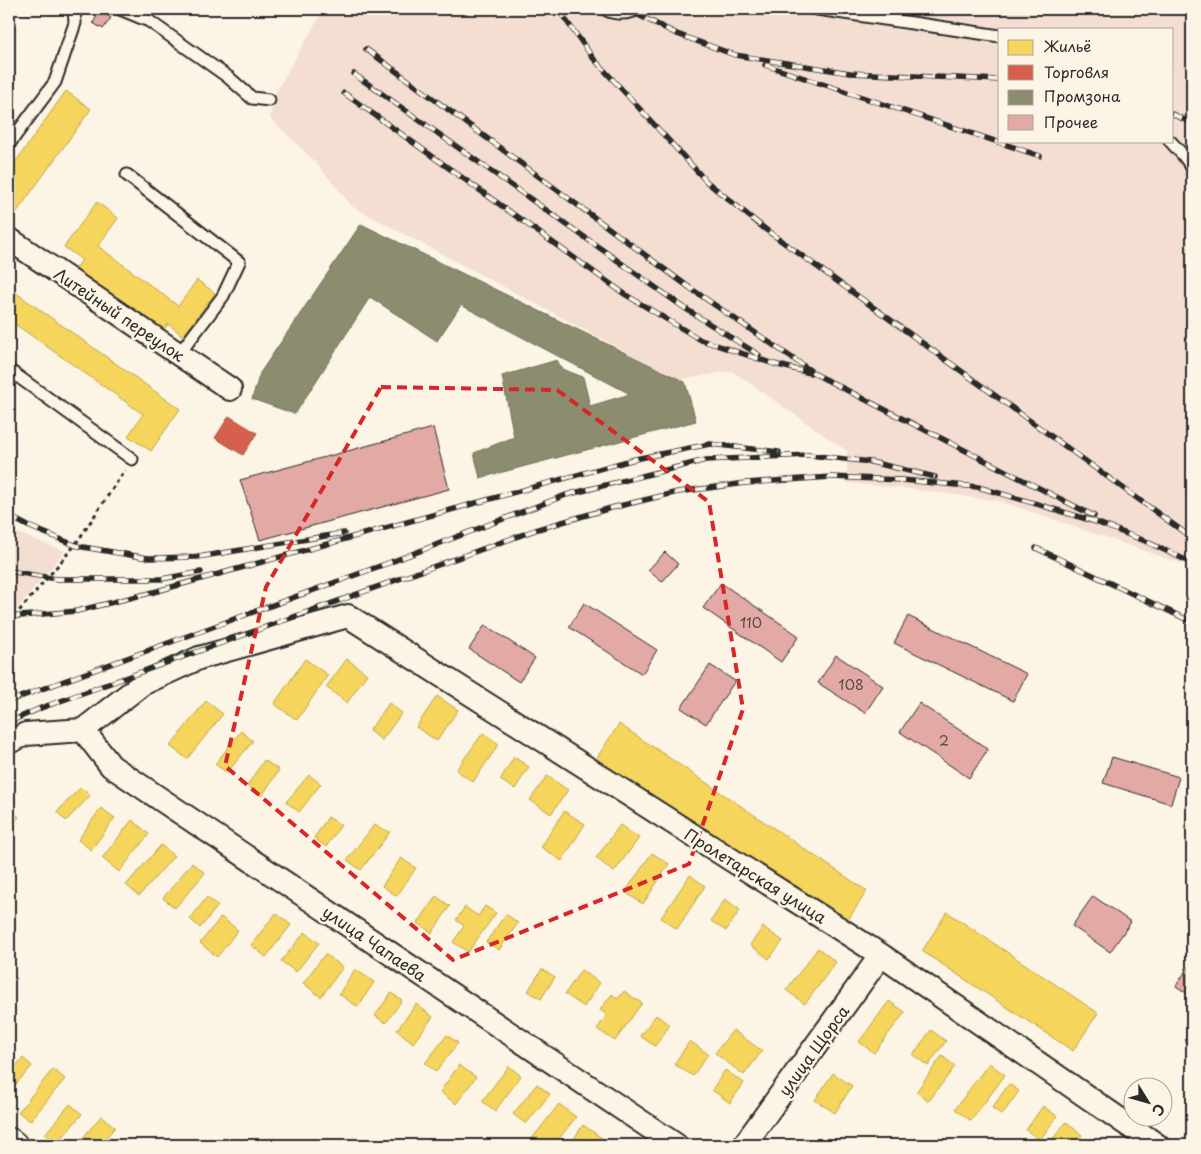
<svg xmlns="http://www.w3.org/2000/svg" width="1201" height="1154" viewBox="0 0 1201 1154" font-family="'Playpen Sans',sans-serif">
<rect width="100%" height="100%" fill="#fcf5e5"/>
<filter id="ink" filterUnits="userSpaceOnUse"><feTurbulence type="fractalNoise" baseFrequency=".02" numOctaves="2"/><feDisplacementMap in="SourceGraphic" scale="10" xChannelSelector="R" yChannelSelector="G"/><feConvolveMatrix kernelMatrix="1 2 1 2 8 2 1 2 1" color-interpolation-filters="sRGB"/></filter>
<g filter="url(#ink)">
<!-- built -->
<path fill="#f4ded2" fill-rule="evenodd" d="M324,9H1192V567L999,501L910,489L847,483V451L732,371L679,380L353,207L315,162L270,118L275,93ZM1000,29H1172V141H1000Z
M9,530L65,551L9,618Z"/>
<!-- homes -->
<path fill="#f6d55c" stroke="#b9a24d" d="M66,91L91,109L11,220L9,218V171Z
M97,202L118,218L98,246L178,306L197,280L215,293L183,336L168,324L160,335L74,271L82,260L64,247Z
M9,288L180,409L151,451L128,436L143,414L9,320Z
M305,659L328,675L297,720L274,704Z
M347,659L367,674L347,703L326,687Z
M437,696L458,710L437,741L416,727Z
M206,701L223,714L187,759L170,746Z
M389,703L402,713L382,740L369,731Z
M619,724L867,891L842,929L594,762Z
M241,731L253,741L227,773L215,764Z
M483,733L499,744L473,782L456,770Z
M514,757L529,767L515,789L500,780Z
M264,760L279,770L262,796L247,786Z
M309,775L321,784L299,812L286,802Z
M547,776L568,790L551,814L530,800Z
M81,787L90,796L66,821L57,812Z
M9,808L19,817L9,829Z
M101,808L115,818L91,850L78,840Z
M564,811L585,824L562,861L541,847Z
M328,817L341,825L326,847L314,838Z
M132,820L149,834L119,872L102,858Z
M374,825L390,832L361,870L347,860Z
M620,825L639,838L614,872L596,858Z
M161,845L174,856L139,896L126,885Z
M652,853L669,864L643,904L625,892Z
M401,858L416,868L397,896L382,886Z
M192,863L205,873L175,908L163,898Z
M690,875L705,886L677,929L661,918Z
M436,896L450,906L432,933L418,923Z
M207,897L218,906L200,928L190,919Z
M725,899L740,910L726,931L711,921Z
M485,906L496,913L468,952L453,942L464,926L456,920L465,907L478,916Z
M947,912L1098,1013L1073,1051L922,951Z
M276,913L291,925L266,957L251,945Z
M506,914L518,923L499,950L486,942Z
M221,917L238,930L217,957L200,943Z
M763,927L783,941L769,959L750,945Z
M305,932L319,943L296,972L281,961Z
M818,948L836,962L805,1004L786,990Z
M325,954L343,967L321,997L303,983Z
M355,969L374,982L358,1007L339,994Z
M542,969L555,977L541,999L528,991Z
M581,970L600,983L584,1007L565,994Z
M624,991L642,1003L615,1041L597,1029L607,1015L600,1010L612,994L618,999Z
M391,993L402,1000L386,1023L375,1016Z
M889,1001L905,1012L874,1053L859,1042Z
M416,1004L433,1017L413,1043L397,1030Z
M656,1015L670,1025L655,1046L640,1036Z
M733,1030L762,1051L744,1075L715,1053Z
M931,1030L946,1041L928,1066L913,1055Z
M447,1035L458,1043L436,1072L425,1063Z
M690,1041L708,1054L693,1076L674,1064Z
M942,1056L955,1066L929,1101L916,1092Z
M23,1058L32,1066L9,1092V1073Z
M989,1063L1005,1075L971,1121L955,1109Z
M459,1065L476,1077L456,1104L440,1092Z
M509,1066L521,1076L495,1111L482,1101Z
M53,1069L65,1079L30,1121L18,1112Z
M725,1070L744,1083L730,1103L712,1090Z
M833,1073L852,1086L835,1113L815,1100Z
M537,1084L550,1094L526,1124L513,1114Z
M1009,1084L1019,1091L1002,1115L992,1108Z
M70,1104L82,1114L57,1144L45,1134Z
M559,1104L576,1117L554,1145H527Z
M1043,1106L1057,1116L1040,1140L1026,1130Z
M101,1116L115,1127L100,1145H77Z
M1066,1122L1082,1135L1074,1145H1048Z
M583,1125L612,1145H575L571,1143Z"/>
<!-- shops -->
<path fill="#d6604d" stroke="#a35043" d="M229,416L257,433L243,455L215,438Z"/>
<!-- industry -->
<path fill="#8c8c6e" stroke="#6f6f5a" d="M361,224L685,382L696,421L480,478L474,453L514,437L502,376L557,360L562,369L583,377L590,406L630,394L461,305L437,341L370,297L295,414L252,399L260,373Z"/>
<!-- building -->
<path fill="#e3a9a5" stroke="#2b2b2b" d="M100,11L111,18L103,29L93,23Z
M433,428L449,489L260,540L240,480Z
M665,552L678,564L662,582L648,570Z
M721,583L799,636L781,662L703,608Z
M584,603L657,650L642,674L569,627Z
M908,616L1027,674L1013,701L894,643Z
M485,625L535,658L519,682L469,649Z
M836,655L883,686L865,713L818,683Z
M710,665L735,681L706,724L681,708Z
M919,703L988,749L969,778L900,732Z
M1112,757L1179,777L1171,804L1103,783Z
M1093,896L1131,922L1110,952L1072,926Z
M1192,961V997L1176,986Z"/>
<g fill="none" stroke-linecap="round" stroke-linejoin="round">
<!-- service casing -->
<g stroke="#2b2b2b" stroke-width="15">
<path id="service" d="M120,9L149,21L228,77L252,98L269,100
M605,9C614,15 629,14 638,9
M817,9L1000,36
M1170,141L1183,155L1192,167
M9,144L55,82L75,23L74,9
M127,175L239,262L223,296L179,354
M9,370L132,459"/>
</g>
<!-- minor casing -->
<g stroke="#2b2b2b" stroke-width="26">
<path id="minor" d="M9,239L230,389
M83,730L111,766L676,1145
M9,742L26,734L83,730L142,684L199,658L348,616L881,955L1157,1145
M744,1145L881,955"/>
</g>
<!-- tertiary casing -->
<g stroke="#2b2b2b" stroke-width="31">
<path id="tertiary" d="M9,1142L13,1145"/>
</g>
<!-- path -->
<path stroke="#2b2b2b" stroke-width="3" stroke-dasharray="4 4" stroke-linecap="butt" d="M9,623L75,545L125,470"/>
<!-- service -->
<use href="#service" stroke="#fcf5e5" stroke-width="11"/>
<!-- minor -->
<use href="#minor" stroke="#fcf5e5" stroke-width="22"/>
<!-- tertiary -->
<use href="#tertiary" stroke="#fcf5e5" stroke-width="28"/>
<!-- rail casing -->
<g stroke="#2b2b2b" stroke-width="5.5">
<path id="rail" d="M558,9L593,58L707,182L765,229L1192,538
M626,9L677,34L735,55L850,73L1000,80
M366,49L690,288L817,375L1094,516
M765,65L1040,156
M354,74L686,309L759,355
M344,93L626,295L701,340L774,364L810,373
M1172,114L1192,123
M9,516L28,526L77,546L148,558L198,557L344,533
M1036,548L1192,622
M9,571L57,579H161L201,572
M9,617L77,611L150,593L635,459L710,444L779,452
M9,701L391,562L566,495L706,460L809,455L871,462L935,477
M9,722L41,708L538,529L611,508L678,492L746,483L831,477L902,480L978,487L1037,504L1093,521L1145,541L1192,563"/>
</g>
<!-- rail -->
<use href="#rail" stroke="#fcf5e5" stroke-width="4" stroke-dasharray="11" stroke-linecap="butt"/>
</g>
</g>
<!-- marked area -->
<path fill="none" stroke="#d62828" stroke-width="4" stroke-dasharray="10 6" stroke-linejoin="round" d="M381,387L557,390L709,502L743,709L689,864L453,960L225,766L266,587Z"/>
<g text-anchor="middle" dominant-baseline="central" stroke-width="5" stroke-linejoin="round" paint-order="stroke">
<!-- number labels -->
<g font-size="14" fill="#594a4a">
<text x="751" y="622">110</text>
<text x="851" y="684">108</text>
<text x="944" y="740">2</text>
</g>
<!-- street labels -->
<g font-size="16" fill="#2b2b2b" stroke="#fcf5e5">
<text transform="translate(120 314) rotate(34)">Литейный переулок</text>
<text transform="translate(756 875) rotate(32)">Пролетарская улица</text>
<text transform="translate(375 943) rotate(34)">улица Чапаева</text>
<text transform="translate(813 1050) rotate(-54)">улица Щорса</text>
</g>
</g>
<!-- margin -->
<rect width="1201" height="1154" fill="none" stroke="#fcf5e5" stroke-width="30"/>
<rect x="15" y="15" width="1171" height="1124" fill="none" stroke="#2b2b2b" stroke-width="2" filter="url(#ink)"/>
<!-- legend -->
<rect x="998" y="28" width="175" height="115" fill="#fcf5e5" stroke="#a8a49b"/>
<rect x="1008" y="40" width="25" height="15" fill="#f6d55c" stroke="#a8a49b"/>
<text x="1044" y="52" font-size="15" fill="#2b2b2b">Жильё</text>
<rect x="1008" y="65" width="25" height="15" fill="#d6604d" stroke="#a8a49b"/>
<text x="1044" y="78" font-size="15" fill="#2b2b2b">Торговля</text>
<rect x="1008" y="90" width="25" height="15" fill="#8c8c6e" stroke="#a8a49b"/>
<text x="1044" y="102" font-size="15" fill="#2b2b2b">Промзона</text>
<rect x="1008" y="115" width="25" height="15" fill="#e3a9a5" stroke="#a8a49b"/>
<text x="1044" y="128" font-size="15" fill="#2b2b2b">Прочее</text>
<!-- north arrow -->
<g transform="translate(1148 1102) rotate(127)"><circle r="24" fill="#fcf5e5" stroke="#a8a49b"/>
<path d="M0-4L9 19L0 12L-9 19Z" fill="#2b2b2b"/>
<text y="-8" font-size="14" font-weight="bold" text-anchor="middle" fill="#2b2b2b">С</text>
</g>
</svg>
